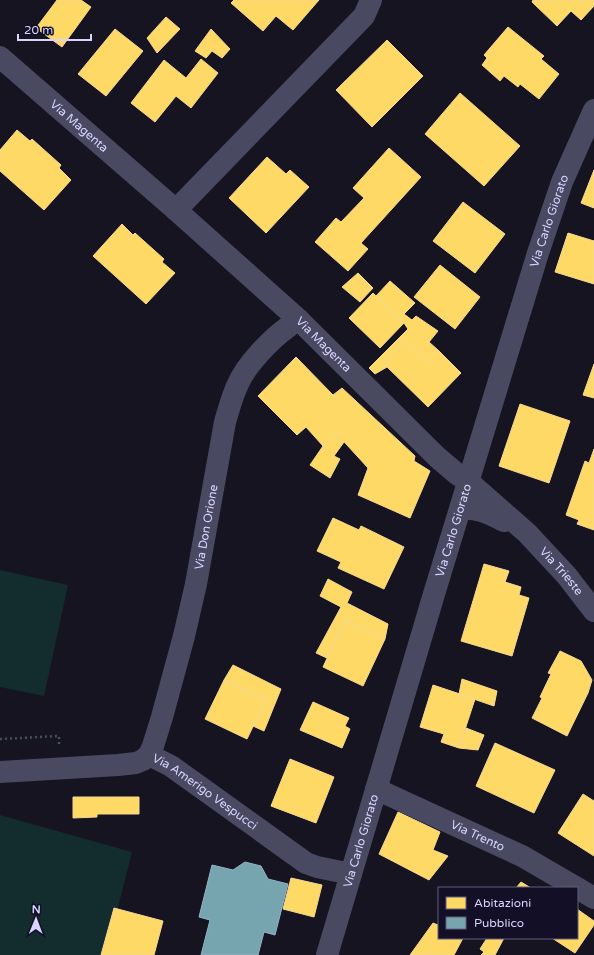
<svg xmlns="http://www.w3.org/2000/svg" width="594" height="955" viewBox="0 0 594 955" font-family="'Varela Round',sans-serif">
<rect width="100%" height="100%" fill="#161421"/>
<!-- green -->
<path fill="#132c2d" d="M0,570L68,585L44,696L0,687Z
M0,815L132,852L106,955H0Z"/>
<!-- homes -->
<path fill="#ffd966" stroke="#f4d894" d="M57,0H81L91,7L62,47L36,28Z
M234,0H319L293,30L276,16L263,31L231,3Z
M533,0H594V6L581,20L571,11L557,26L532,2Z
M166,17L180,29L157,53L147,38Z
M508,27L544,56L541,59L559,74L539,99L520,84L518,87L504,76L500,81L482,65L487,58L484,55Z
M115,29L143,51L106,96L78,74Z
M211,29L230,49L222,58L212,51L206,58L195,51Z
M387,40L423,76L372,127L336,90Z
M201,59L218,73L191,108L176,96L155,122L131,103L164,60L186,78Z
M460,93L520,146L484,186L425,134Z
M17,130L30,141L32,139L61,165L59,168L71,180L44,210L0,171V150Z
M389,148L421,177L361,243L368,249L348,271L315,242L336,218L341,222L364,198L353,188Z
M267,157L286,174L290,170L309,187L266,233L229,198Z
M594,170V208L581,203Z
M463,202L505,234L475,273L433,241Z
M122,224L133,235L135,233L164,259L162,262L175,273L146,304L93,256Z
M568,233L594,241V284L555,272Z
M440,265L480,297L455,329L414,297Z
M358,273L373,288L360,302L342,287Z
M390,281L415,303L404,314L412,320L416,316L438,331L429,342L438,350L427,362L405,341L383,363L387,367L375,374L369,368L408,329L404,323L376,296Z
M373,293L404,323L380,348L349,318Z
M405,341L427,362L438,350L461,373L428,407L383,363Z
M296,357L333,395L342,388L415,456L414,461L430,471L410,518L358,495L368,468L336,433L323,446L306,427L297,435L258,396Z
M594,364V398L583,395Z
M520,404L570,421L549,483L499,466Z
M336,433L344,442L334,456L340,459L330,478L310,465L323,446Z
M594,449V530L577,524L579,520L566,515L585,461L589,463Z
M333,518L359,530L361,526L404,547L384,589L338,568L341,562L317,551Z
M484,564L509,571L505,582L521,587L519,595L529,598L512,656L461,641Z
M328,579L352,592L347,603L388,624L385,639L345,620L327,658L316,653L341,607L320,596Z
M345,620L385,639L363,686L323,667Z
M560,651L581,661L592,680L588,693L567,736L532,718L542,698L540,697L551,674L548,673Z
M233,665L281,689L264,731L253,726L266,700L224,680Z
M462,679L497,691L494,706L459,694Z
M224,680L266,700L247,739L205,719Z
M433,685L475,699L459,748L441,742L444,734L420,727Z
M313,702L349,718L345,726L350,729L342,748L300,730Z
M466,728L484,735L478,750L459,748Z
M495,743L555,770L534,813L476,786Z
M290,759L334,777L316,823L271,806Z
M583,794L594,801V856L558,833Z
M73,797H139V814H97V817L73,818Z
M398,812L440,832L433,850L448,856L429,880L379,854Z
M291,878L322,885L314,917L283,909Z
M521,882L531,888H516Z
M114,908L163,921L154,955H101Z
M577,909L594,921V925L575,953L552,938H577Z
M433,923L438,925L439,923V938H463L454,955H410Z
M487,938H504L495,955H481L484,952L480,949Z"/>
<!-- public -->
<path fill="#76a5af" stroke="#94b3c7" d="M245,862L261,866L268,879L288,884L275,935L264,932L258,955H201L210,920L199,917L212,865L233,870Z"/>
<g fill="none" stroke-linecap="round" stroke-linejoin="round">
<!-- path -->
<path stroke="#44505f" stroke-width="2.5" stroke-dasharray="2 3" stroke-linecap="butt" d="M0,739L59,736V746"/>
<!-- minor -->
<g stroke="#4a4962" stroke-width="22">
<path id="s1" d="M0,57L176,210L299,320L437,457L457,474L469,482L527,533L567,576L594,611"/>
<path d="M176,210L364,16L371,0"/>
<path d="M461,509C477,507 490,514 504,521"/>
<path id="s2" d="M149,755L171,766L306,863L317,867L351,874"/>
<path id="s3" d="M0,772L118,765L136,763L143,760L149,755L153,746L162,717L184,636L196,584L225,422C229,409 232,396 238,384C246,365 271,339 288,327C291,324 295,322 299,320"/>
<path id="s4" d="M376,789L522,856L577,888"/>
<path d="M577,888L594,898"/>
</g>
<!-- tertiary -->
<path stroke="#4a4962" stroke-width="22" id="s5" d="M327,955L434,594L538,253L562,182L594,110"/>
</g>
<g text-anchor="middle" dominant-baseline="central" stroke-width="4" stroke-linejoin="round" paint-order="stroke">
<!-- street labels -->
<g font-size="12" fill="#d9d4ff" stroke="#130f26">
<text stroke="none"><textPath href="#s1" startOffset="105">Via Magenta</textPath></text>
<text stroke="none"><textPath href="#s5" startOffset="767">Via Carlo Giorato</textPath></text>
<text stroke="none"><textPath href="#s1" startOffset="433">Via Magenta</textPath></text>
<text stroke="none"><textPath href="#s3" startOffset="387">Via Don Orione</textPath></text>
<text stroke="none"><textPath href="#s5" startOffset="443">Via Carlo Giorato</textPath></text>
<text stroke="none"><textPath href="#s1" startOffset="762">Via Trieste</textPath></text>
<text stroke="none"><textPath href="#s2" startOffset="67">Via Amerigo Vespucci</textPath></text>
<text stroke="none"><textPath href="#s4" startOffset="112">Via Trento</textPath></text>
<text stroke="none"><textPath href="#s5" startOffset="119">Via Carlo Giorato</textPath></text>
</g>
</g>
<!-- legend -->
<rect x="438" y="887" width="140" height="52" fill="#130f26" stroke="#625e7d"/>
<rect x="446" y="897" width="20" height="12" fill="#ffd966" stroke="#625e7d"/>
<text x="474" y="907" font-size="12" fill="#d9d4ff">Abitazioni</text>
<rect x="446" y="917" width="20" height="12" fill="#76a5af" stroke="#625e7d"/>
<text x="474" y="927" font-size="12" fill="#d9d4ff">Pubblico</text>
<!-- north arrow -->
<g transform="translate(36 919) rotate(1)" stroke="#130f26" stroke-width="3" paint-order="stroke">
<path d="M0-3L7 15L0 10L-7 15Z" fill="#d9d4ff"/>
<text y="-6" font-size="11" font-weight="bold" text-anchor="middle" fill="#d9d4ff">N</text>
</g>
<!-- scale -->
<path d="M18 34v6h73v-6" fill="none" stroke="#d9d4ff" stroke-width="2"/>
<text x="24" y="34" font-size="12" fill="#d9d4ff" stroke="#130f26" stroke-width="3" paint-order="stroke">20 m</text>
</svg>
